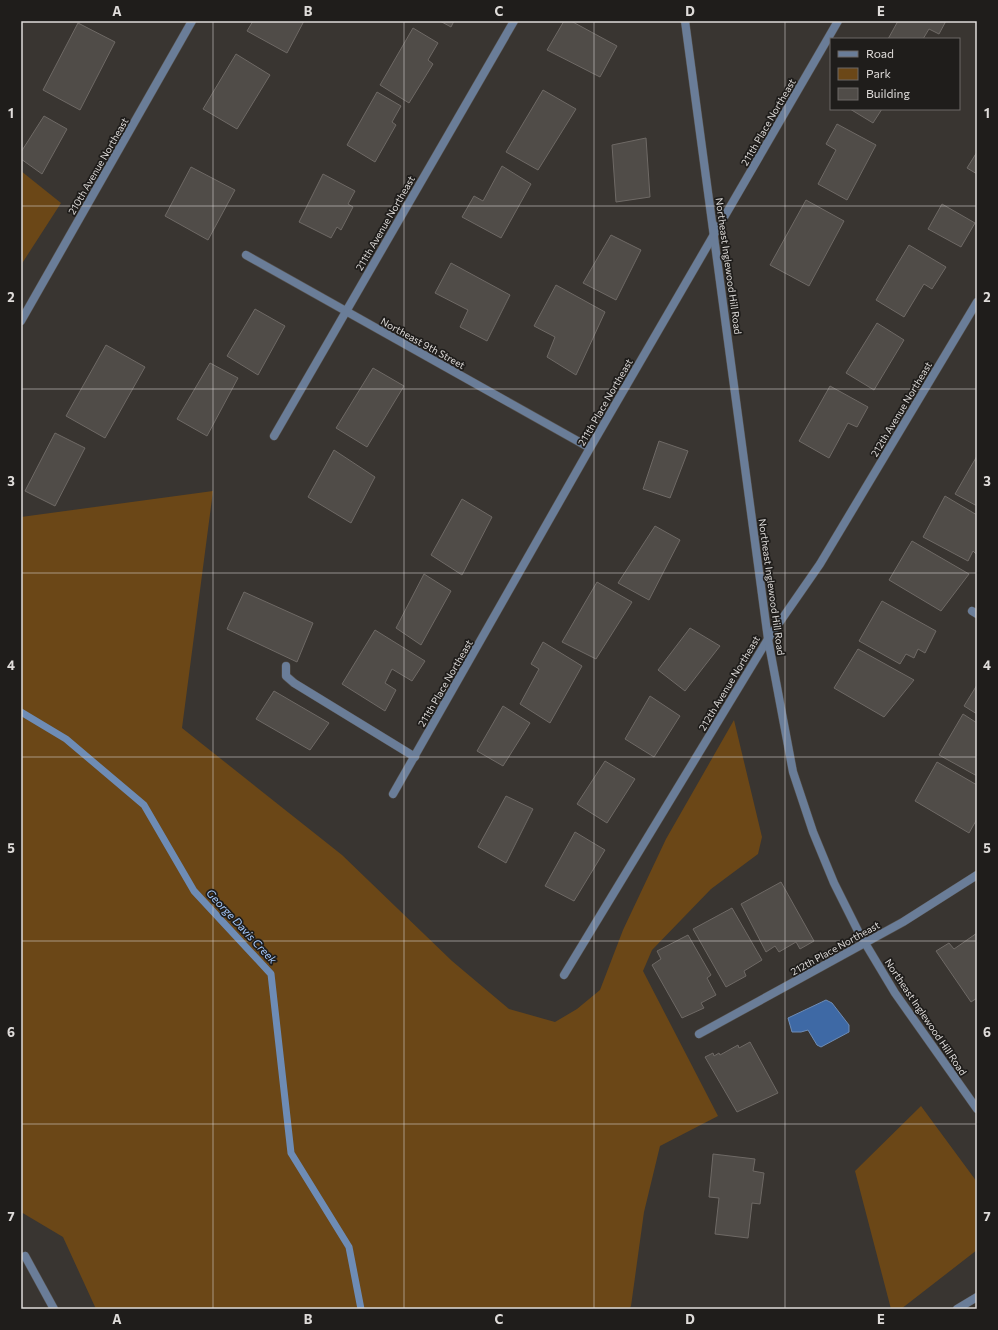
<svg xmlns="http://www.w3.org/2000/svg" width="998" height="1330" viewBox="0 0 998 1330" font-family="Commissioner,sans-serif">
<rect width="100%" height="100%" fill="#393531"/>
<!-- green -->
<path fill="#6b4717" d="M21,171L61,203L21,265Z
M213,491L182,728L342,855L452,961L509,1009L555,1022L577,1009L600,990L623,930L666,839L734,720L762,837L758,854L711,889L652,950L643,971L718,1116L660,1146L644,1212L631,1306L629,1309H96L63,1237L21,1212V517Z
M921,1106L977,1182V1250L901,1309H891L855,1171Z"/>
<!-- water -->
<path fill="#3e69a5" stroke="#6e8cb5" d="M826,1000L832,1003L849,1025V1032L821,1047L817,1045L808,1030L801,1032H792L788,1018Z"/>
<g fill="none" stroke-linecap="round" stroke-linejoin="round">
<!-- stream -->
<path stroke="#6e8cb5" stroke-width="7" d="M21,712L66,739L144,805L194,891L271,974L291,1153L349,1247L361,1309"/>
</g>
<!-- building -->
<path fill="#504c48" stroke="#6e6965" d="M253,21H304L287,53L247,31Z
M440,21H454L451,27Z
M564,21H571L617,46L600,77L547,50Z
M898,21H946L939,34L929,29L923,39H888Z
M78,23L115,42L80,110L43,90Z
M413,28L438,43L428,60L433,64L409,103L380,85Z
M236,54L270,75L237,129L203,109Z
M543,90L576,109L538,170L506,152Z
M377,92L401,106L392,122L396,125L375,162L347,145Z
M850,109H882L873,123Z
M44,116L67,129L42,174L21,159V152Z
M837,124L876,145L847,200L818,184L836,150L826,144Z
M646,138L650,197L616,202L612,145Z
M977,152V174L967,168Z
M502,166L531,184L501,238L462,217L474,196L483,201Z
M191,167L235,190L208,240L165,216Z
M323,174L355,191L348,204L353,207L341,230L337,227L331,238L299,222Z
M806,200L844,221L809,286L770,265Z
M942,204L975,223L961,247L928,229Z
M611,235L641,250L616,300L583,283Z
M909,245L946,267L932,289L924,284L904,317L876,300Z
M451,263L510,295L487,341L460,327L468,310L435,293Z
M556,285L605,312L576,375L547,357L555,337L534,326Z
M255,309L285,326L258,375L227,356Z
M877,323L904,340L874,390L846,373Z
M106,345L145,367L105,438L66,416Z
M210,363L238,378L207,436L177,419Z
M373,368L404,386L367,447L336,428Z
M830,386L868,407L857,427L848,423L829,458L799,441Z
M55,433L85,448L55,506L25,491Z
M659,441L688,451L670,498L643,489Z
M334,450L375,477L351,523L308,497Z
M977,456V506L955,494Z
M945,496L977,515V552L976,554L973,551L968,561L923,537Z
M462,499L492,517L462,575L431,555Z
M655,526L680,540L649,600L618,583Z
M912,541L969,574L941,611L889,580Z
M424,574L451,591L421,645L396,628Z
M597,582L632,602L596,659L562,642Z
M244,592L313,623L297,662L227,629Z
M882,601L936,631L925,653L918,649L914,658L906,654L900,664L859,641Z
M690,628L720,646L685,691L658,670Z
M375,630L425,661L412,681L392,669L385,683L396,690L385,711L342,684Z
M543,642L582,666L550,723L520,704L539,669L531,664Z
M858,649L914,680L884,717L834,688Z
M977,685V714L964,706Z
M274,691L329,723L310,750L256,719Z
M650,696L680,716L654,757L625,739Z
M503,706L530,723L503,766L477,751Z
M963,714L977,723V776L939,755Z
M605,761L635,779L607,823L577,804Z
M937,762L977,785V819L969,833L915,801Z
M506,796L533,809L506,863L478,847Z
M575,832L605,850L574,901L545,886Z
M781,882L814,941L800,949L796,942L779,952L775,946L766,952L741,904Z
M732,908L762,960L744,971L746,976L726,987L693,929Z
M977,933V998L971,1002L936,951L949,943L954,949Z
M688,935L711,975L707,978L716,995L701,1003L704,1008L682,1018L652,965L661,959L657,951Z
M750,1042L778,1093L737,1112L705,1057L713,1053L714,1056L719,1053L720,1055L738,1045L739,1048Z
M713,1154L755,1159L753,1171L764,1173L760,1204L752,1203L748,1238L715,1234L719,1198L709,1197Z"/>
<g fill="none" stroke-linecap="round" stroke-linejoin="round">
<!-- service casing -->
<g stroke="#57534f" stroke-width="9">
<path id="service" d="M286,666V676L294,683L415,757
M25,1256L54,1309"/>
</g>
<!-- minor casing -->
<g stroke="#57534f" stroke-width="9">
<path id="minor" d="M246,255L590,448
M21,321L192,21
M274,436L514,21
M972,611L977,614
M393,794L590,448L838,21
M564,975L768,639L820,564L977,302
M699,1034L903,922L977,875
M957,1309L977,1297"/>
</g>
<!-- tertiary casing -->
<g stroke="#57534f" stroke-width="9">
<path id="tertiary" d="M685,21L768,639L793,772L813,832L834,883L859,933L895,993L977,1109"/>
</g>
<!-- service -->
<use href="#service" stroke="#6a7d98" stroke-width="8"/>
<!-- minor -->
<use href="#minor" stroke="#6a7d98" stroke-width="8"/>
<!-- tertiary -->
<use href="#tertiary" stroke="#6a7d98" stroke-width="8"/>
</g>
<!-- grid -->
<path fill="none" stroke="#dfdcda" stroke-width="1" stroke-opacity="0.55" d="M213,21V1309M404,21V1309M594,21V1309M785,21V1309M21,206H977M21,389H977M21,573H977M21,757H977M21,941H977M21,1124H977"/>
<g text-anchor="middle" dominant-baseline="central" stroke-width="3.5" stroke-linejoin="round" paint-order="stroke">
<!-- street labels -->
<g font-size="10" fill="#dfdcda" stroke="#1f1d1b">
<text transform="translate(768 122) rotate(-60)">211th Place Northeast</text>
<text transform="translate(98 166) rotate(-60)">210th Avenue Northeast</text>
<text transform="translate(385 223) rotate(-60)">211th Avenue Northeast</text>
<text transform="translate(729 266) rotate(82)">Northeast Inglewood Hill Road</text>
<text transform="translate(423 343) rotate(29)">Northeast 9th Street</text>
<text transform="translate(605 402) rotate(-60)">211th Place Northeast</text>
<text transform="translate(901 409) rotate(-59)">212th Avenue Northeast</text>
<text transform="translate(772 587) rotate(82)">Northeast Inglewood Hill Road</text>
<text transform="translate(445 683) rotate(-60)">211th Place Northeast</text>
<text transform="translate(729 683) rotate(-59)">212th Avenue Northeast</text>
<text transform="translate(835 948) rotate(-29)">212th Place Northeast</text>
<text transform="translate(926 1017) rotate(56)">Northeast Inglewood Hill Road</text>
</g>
<!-- water labels -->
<g font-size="11" font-style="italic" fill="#a6cafd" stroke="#1f1d1b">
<text transform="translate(242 926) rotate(47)">George Davis Creek</text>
</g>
</g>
<!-- border -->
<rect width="998" height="1330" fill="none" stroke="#1f1d1b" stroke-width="44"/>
<!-- legend -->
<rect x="830" y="38" width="130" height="72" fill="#1f1d1b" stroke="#6c6967"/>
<rect x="838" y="51" width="20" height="6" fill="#6a7d98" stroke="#6c6967"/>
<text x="866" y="58" font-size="12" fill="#dfdcda">Road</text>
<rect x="838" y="68" width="20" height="12" fill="#6b4717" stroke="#6c6967"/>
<text x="866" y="78" font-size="12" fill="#dfdcda">Park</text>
<rect x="838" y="88" width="20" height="12" fill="#504c48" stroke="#6c6967"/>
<text x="866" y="98" font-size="12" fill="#dfdcda">Building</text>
<rect x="22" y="22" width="954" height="1286" fill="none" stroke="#dfdcda" stroke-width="1.5"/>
<g font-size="13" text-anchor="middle" font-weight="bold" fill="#dfdcda">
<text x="117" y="16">A</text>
<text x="308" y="16">B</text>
<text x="499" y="16">C</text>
<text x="690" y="16">D</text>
<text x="881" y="16">E</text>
<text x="11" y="118">1</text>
<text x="987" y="118">1</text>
<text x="11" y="302">2</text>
<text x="987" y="302">2</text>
<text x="11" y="486">3</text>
<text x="987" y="486">3</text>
<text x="11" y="670">4</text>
<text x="987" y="670">4</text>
<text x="11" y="853">5</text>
<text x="987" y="853">5</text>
<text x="11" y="1037">6</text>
<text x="987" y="1037">6</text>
<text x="11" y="1221">7</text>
<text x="987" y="1221">7</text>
<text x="117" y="1324">A</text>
<text x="308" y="1324">B</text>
<text x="499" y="1324">C</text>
<text x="690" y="1324">D</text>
<text x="881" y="1324">E</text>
</g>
</svg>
